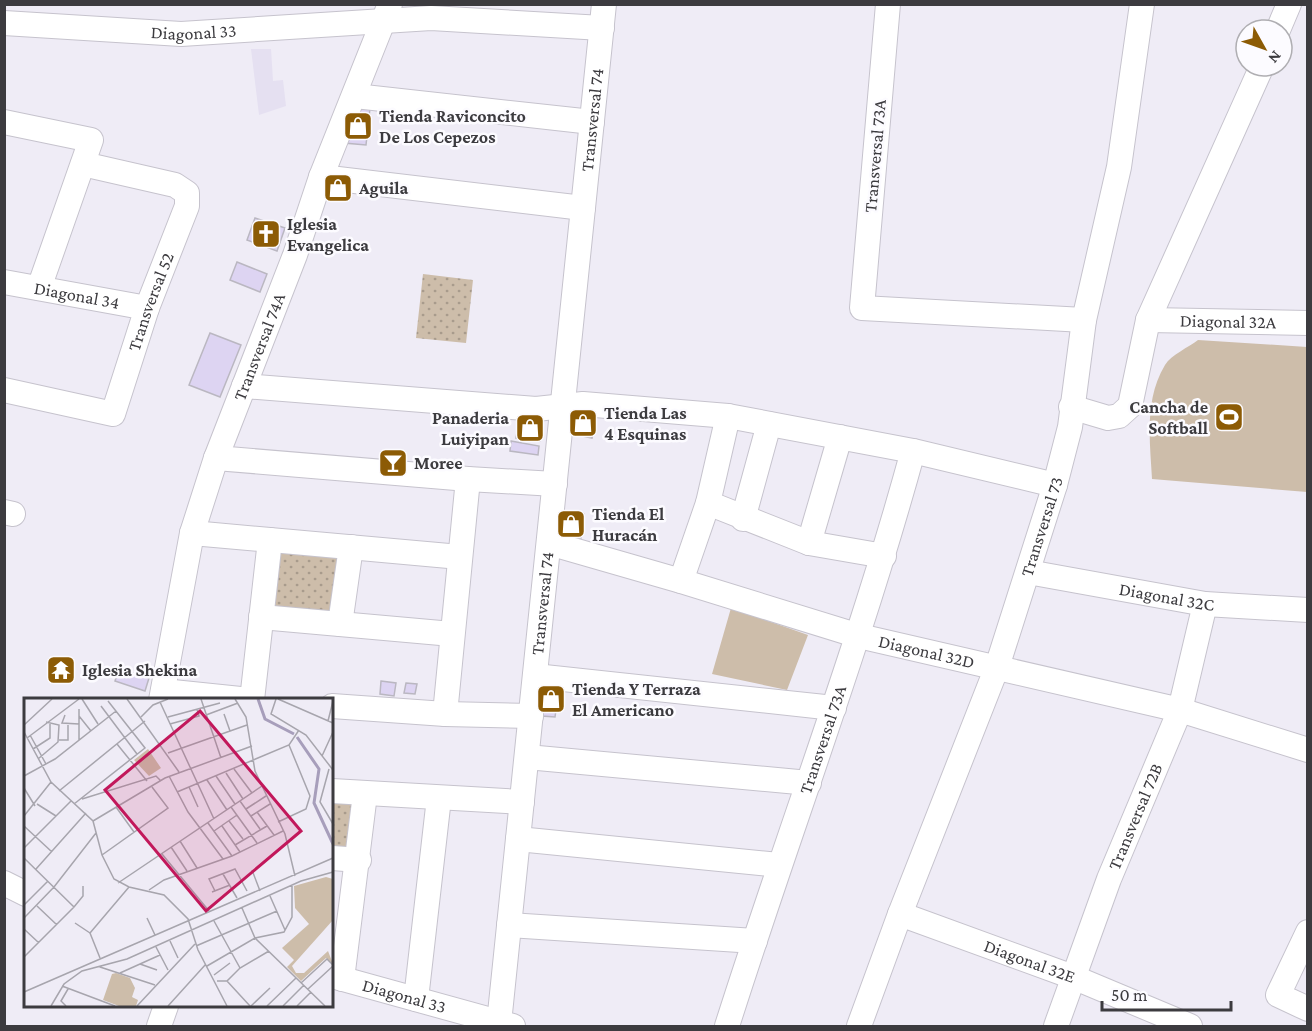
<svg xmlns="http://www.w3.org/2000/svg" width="1312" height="1031" viewBox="0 0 1312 1031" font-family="'Crimson Pro',serif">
<defs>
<pattern id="park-dots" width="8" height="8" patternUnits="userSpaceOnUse" patternTransform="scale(1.5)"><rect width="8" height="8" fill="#cdbdaa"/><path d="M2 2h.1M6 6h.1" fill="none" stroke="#a89b8c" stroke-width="1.8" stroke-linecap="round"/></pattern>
</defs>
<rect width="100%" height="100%" fill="#efecf6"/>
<!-- built -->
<path fill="#e5e0f1" d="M251,49H271L273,81L283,80L286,106L259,115Z"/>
<!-- grass -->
<path fill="#cdbdaa" d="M1198,340L1307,347V492L1152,479C1150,441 1144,400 1165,365C1171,355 1189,347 1198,340Z
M731,608L808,635L787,690L712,674Z"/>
<!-- park -->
<path fill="url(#park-dots)" d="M423,274L473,280L466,343L416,338Z
M281,548L344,553L338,618L272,612Z
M332,794L357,797L351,854L332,852Z"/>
<!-- building -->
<path fill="#ddd4f2" stroke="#bab7c1" stroke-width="1.5" d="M352,106L370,108L366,145L344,143Z
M255,218L285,228L277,251L247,240Z
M237,262L267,274L260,292L230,280Z
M210,333L241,345L220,397L189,385Z
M573,408L597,412L592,438L568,433Z
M520,415L543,419L540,441L516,438Z
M511,441L539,446L538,455L510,451Z
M560,511L584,514L581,538L557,535Z
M119,669L149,678L145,691L115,681Z
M381,681L396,683L394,696L380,694Z
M547,681L560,683L555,717L542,716Z
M406,683L417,684L415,694L404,693Z"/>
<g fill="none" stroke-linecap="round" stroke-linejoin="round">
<!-- minor casing -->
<g stroke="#c6c3cd" stroke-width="26">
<g id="minor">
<path d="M888,4L862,308L1084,320"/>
<path id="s1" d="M4,23L181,34L431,18L602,28"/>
<path d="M1278,30L1289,4"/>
<path d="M355,96L592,122"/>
<path d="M4,122L91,140L39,288"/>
<path d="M321,177L583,208"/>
<path id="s2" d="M4,282L147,308"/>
<path id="s3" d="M1148,320L1308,323"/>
<path d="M244,386L536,409L583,404L728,416L913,451L1055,485"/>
<path id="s4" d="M4,390L113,414L147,308L187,206V193L175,185L83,164"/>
<path d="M1071,407L1108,418L1119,416L1130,406L1148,320L1262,66"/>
<path d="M216,458L468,479L555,484"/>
<path d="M708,503L809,543L884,556"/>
<path d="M4,512L13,514"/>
<path d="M743,519L769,424"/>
<path d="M192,533L460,557"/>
<path id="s5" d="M549,543L681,581L859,636L1180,710L1308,750"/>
<path d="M809,543L840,437"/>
<path id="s6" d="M1028,572L1205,604L1308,610"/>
<path d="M681,581L708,503L728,416"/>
<path d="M261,617L452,634"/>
<path d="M340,624L351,547"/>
<path d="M535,676L834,708"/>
<path d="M163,691L250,700"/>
<path id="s7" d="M161,700L192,533L216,458L295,255L321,177L390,4"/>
<path d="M252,700L270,540"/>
<path d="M332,706L445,714L531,716"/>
<path d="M445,714L468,479"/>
<path d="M527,757L809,783"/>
<path d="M332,791L522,802"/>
<path d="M518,839L779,865"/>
<path d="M332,858L359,860"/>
<path d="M4,883L26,894"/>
<path id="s8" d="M900,914L1073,977L1190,1026"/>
<path d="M509,925L755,941"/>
<path d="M1308,932L1278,995L1308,1009"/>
<path id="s9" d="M332,976L513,1026"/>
<path d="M342,979L365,794"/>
<path d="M416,999L439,798"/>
<path id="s10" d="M499,1023L604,4"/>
<path d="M159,1026L166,1006"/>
<path id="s11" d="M727,1026C788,834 860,645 913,451"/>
<path id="s12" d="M859,1026L900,914L997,667L1055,485L1070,427L1084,320L1119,167L1142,4"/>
<path id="s13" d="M1056,1026L1109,879L1180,710L1205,604"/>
</g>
</g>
<!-- minor -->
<use href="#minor" stroke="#fff" stroke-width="24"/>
</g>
<!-- icons -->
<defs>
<g id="shop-square" transform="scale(1.5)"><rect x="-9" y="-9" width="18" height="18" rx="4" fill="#8c5b05" stroke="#fcfbff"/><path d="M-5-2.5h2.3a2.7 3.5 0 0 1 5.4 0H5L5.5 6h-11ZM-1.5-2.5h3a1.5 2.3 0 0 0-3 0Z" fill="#fff"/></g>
<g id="church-square" transform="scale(1.5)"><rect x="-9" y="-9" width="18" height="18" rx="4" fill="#8c5b05" stroke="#fcfbff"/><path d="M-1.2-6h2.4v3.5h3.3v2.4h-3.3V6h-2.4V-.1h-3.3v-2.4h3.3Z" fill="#fff"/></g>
<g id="stadium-square" transform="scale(1.5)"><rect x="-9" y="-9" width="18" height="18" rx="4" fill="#8c5b05" stroke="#fcfbff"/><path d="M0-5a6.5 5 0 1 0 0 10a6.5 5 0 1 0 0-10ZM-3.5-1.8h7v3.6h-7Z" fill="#fff"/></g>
<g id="bar-square" transform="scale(1.5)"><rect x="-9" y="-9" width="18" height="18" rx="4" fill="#8c5b05" stroke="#fcfbff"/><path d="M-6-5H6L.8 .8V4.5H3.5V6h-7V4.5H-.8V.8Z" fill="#fff"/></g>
<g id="temple-square" transform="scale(1.5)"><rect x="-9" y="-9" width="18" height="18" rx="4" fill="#8c5b05" stroke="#fcfbff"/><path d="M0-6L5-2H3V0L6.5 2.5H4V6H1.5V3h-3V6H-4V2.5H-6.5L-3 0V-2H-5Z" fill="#fff"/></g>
</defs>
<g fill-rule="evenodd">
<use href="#shop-square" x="358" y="126"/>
<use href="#shop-square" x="338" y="188"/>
<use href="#church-square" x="266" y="234"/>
<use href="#stadium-square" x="1229" y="417"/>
<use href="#shop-square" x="583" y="423"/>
<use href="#shop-square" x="530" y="428"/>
<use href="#bar-square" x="393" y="463"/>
<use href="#shop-square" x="571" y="524"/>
<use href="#temple-square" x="61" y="670"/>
<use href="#shop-square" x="551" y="699"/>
</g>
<g text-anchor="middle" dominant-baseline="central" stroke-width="5" stroke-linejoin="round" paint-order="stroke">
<!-- street labels -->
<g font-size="18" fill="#3c3b3f" stroke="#fcfbff">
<text stroke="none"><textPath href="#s1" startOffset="190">Diagonal 33</textPath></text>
<text stroke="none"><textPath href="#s10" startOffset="908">Transversal 74</textPath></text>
<text transform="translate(875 156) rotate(-85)">Transversal 73A</text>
<text stroke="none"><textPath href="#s2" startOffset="74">Diagonal 34</textPath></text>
<text stroke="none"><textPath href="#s4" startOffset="230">Transversal 52</textPath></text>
<text stroke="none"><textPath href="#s3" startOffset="80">Diagonal 32A</textPath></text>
<text stroke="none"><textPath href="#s7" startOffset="368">Transversal 74A</textPath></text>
<text stroke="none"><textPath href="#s12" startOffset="532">Transversal 73</textPath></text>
<text stroke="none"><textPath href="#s6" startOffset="141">Diagonal 32C</textPath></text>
<text stroke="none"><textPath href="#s10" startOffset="422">Transversal 74</textPath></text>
<text stroke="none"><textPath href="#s5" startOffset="393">Diagonal 32D</textPath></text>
<text stroke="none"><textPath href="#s11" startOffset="302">Transversal 73A</textPath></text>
<text stroke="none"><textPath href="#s13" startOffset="224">Transversal 72B</textPath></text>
<text stroke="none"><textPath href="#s8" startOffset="138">Diagonal 32E</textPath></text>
<text stroke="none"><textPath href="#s9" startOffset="75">Diagonal 33</textPath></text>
</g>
<!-- poi labels -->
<g font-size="18" font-weight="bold" fill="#3c3b3f" stroke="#fcfbff" text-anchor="start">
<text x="379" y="116">Tienda Raviconcito<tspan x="379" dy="21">De Los Cepezos</tspan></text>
<text x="359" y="188">Aguila</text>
<text x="287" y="224">Iglesia<tspan x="287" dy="21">Evangelica</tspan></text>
<text x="1208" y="407" text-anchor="end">Cancha de<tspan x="1208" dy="21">Softball</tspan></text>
<text x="604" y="413">Tienda Las<tspan x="604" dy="21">4 Esquinas</tspan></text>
<text x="509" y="418" text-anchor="end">Panaderia<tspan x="509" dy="21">Luiyipan</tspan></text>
<text x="414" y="463">Moree</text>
<text x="592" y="514">Tienda El<tspan x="592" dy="21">Huracán</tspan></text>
<text x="82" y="670">Iglesia Shekina</text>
<text x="572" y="689">Tienda Y Terraza<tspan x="572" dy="21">El Americano</tspan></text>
</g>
</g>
<!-- overview -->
<g transform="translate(24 698)">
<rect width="309" height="309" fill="#efecf6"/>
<path d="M124,51L137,70L125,78L110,62ZM302,179L309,181V222L268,268L272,275H280L304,253L309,266L302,260L277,283L263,269L270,262L258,250L285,226L271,210L270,188ZM92,275L106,280L111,290L108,299L114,302L112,308H95L79,302L88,276Z" fill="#cdbdaa"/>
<path fill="none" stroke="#a79ebb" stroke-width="3" d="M234,1L241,21L270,36M273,39L295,71L290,105L309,146"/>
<path fill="none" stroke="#a7a5ad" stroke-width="1.5" d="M58,1L74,26M103,1L155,74M177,1L197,60M211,1L222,19L231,73L261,136L271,178M252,1L247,16L282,37L309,72M254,1L309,25M136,4L190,121M77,8L113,56M200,16L206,33M41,17L38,25L55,26M182,17L214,5M55,18L67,33M117,19L129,7L144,1M144,19L196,5M304,23L309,3M146,26L175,18L173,11M0,27L28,1M0,34L27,84L69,123L78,157L90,181L105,189L140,197L164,221L174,252L203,308M6,37L22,66M3,40L55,1M35,42H44V27M55,42V11M93,46L123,83M9,51L26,40V26M144,55L223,27M298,58L309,34M14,61L34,44L35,27L22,24M210,71L228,95M305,71L296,104L309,126M202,75L219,101M0,78L31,61L92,13M145,78L164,114L199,161M192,78L211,106M183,82L203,112M165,89L174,109M0,90L11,108M35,93L121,23M153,94L265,47L275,32M58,101L132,78L137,83M216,103L236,131M13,106L32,118M50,106L121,50L84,3M92,109L110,134M207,109L233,145M222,111L242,98M233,114L250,137M0,118L27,84M227,118L246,106M69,123L141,80L228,48M205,123L219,141M254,124L282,111L286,98L265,47M184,125L208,158M0,128L28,154M198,128L216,154M190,133L213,117M156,143L173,170M211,147L243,128M147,149L163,173M0,150L47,103M138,156L185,213M78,157L144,110L128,89M0,160L50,209M12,171L62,115M228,172L236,193M199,176L213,200M94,185L238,88M125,192L140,182L208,158L259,133M191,193L185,181L211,171L223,193M188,194L206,187M246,198L261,232M0,207L24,183M13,208L33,227M218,210L231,240L301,308M0,220L30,189L72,135M123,220L131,237M190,223L216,270M51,225L66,235M0,231L15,245M66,235L105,189M66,235L76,260M146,243L154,260M172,248L253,213M132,249L144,272M0,259L50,209L59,198V188M116,266L133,272M183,268L231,240L260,234L268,219V187M76,269L131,287M96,275L136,257M190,277L206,265M193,283H203L216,270L245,253M203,283L226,308M277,285L303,261L309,267M38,288L91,308M284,291L309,268M0,294L309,160M27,308L40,286L58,273L103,261L277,183L309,174M42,308L37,303L44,291M113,308L171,246M144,308L182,266M227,308L246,290M243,308L272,280M259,308L280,287M273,308L287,294"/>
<path fill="#c2185b" fill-opacity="0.15" stroke="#c2185b" stroke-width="3" d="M176,13L277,133L182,213L81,92Z"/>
<rect width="309" height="309" fill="none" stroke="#3c3b3f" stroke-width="3"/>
</g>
<!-- border -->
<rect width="1312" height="1031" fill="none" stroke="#3c3b3f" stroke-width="12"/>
<!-- north arrow -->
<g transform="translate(1264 48) rotate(130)"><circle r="28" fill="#fcfbff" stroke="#afaeb2" stroke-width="1.5"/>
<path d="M0-4.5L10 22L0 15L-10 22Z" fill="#8c5b05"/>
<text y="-9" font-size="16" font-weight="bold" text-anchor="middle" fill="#3c3b3f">N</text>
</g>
<!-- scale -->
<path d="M1102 1001v9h129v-9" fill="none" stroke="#3c3b3f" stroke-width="3"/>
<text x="1111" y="1001" font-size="18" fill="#3c3b3f" stroke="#fcfbff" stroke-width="4.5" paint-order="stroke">50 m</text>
</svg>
